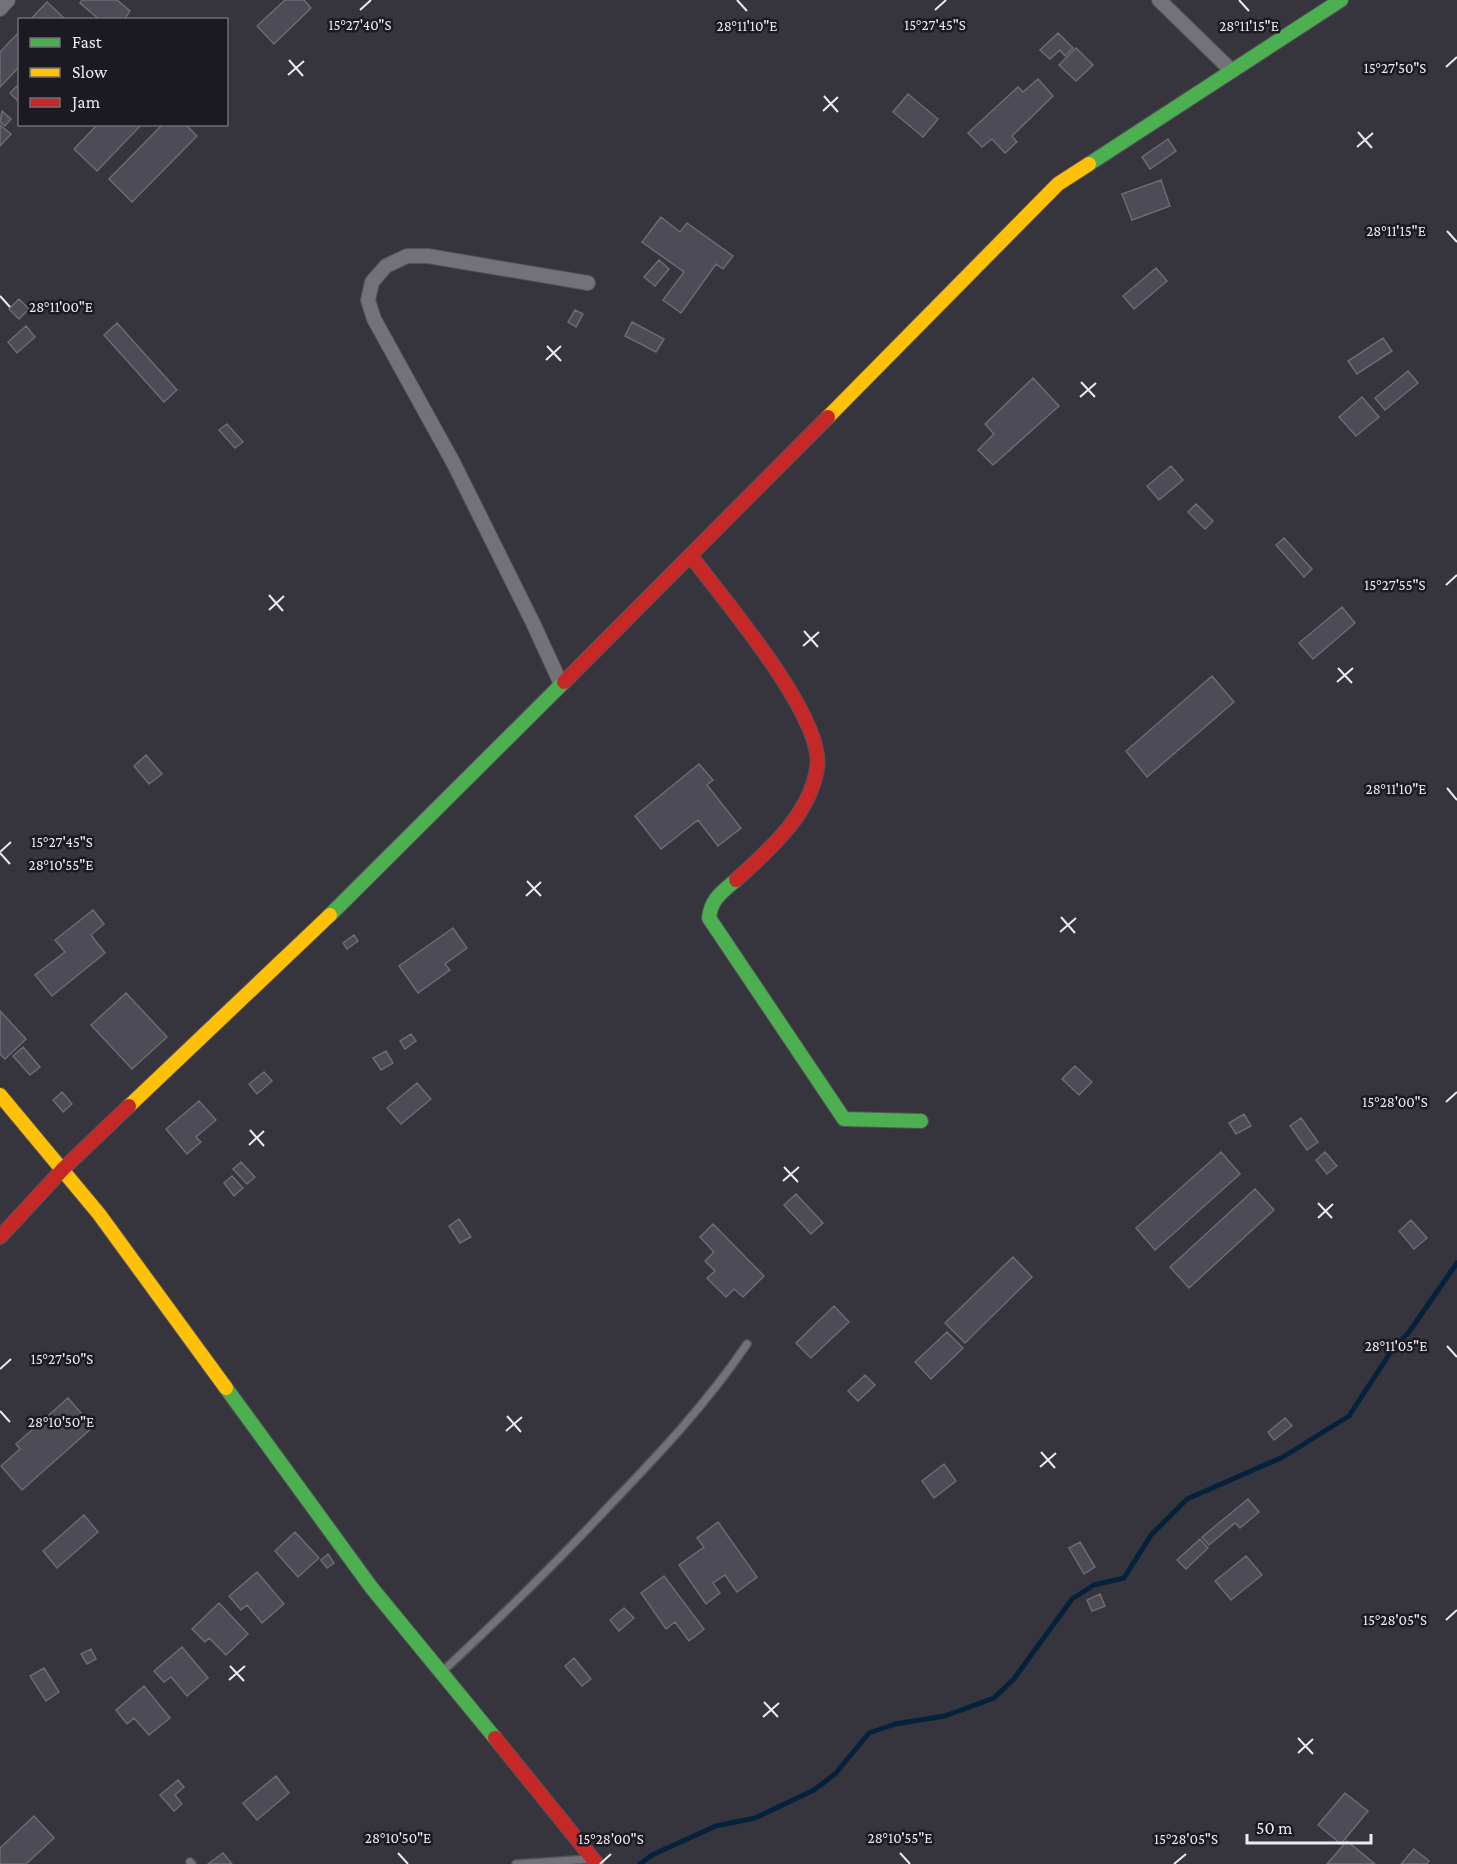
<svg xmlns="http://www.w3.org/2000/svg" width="1457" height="1864" viewBox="0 0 1457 1864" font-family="'Crimson Pro',serif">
<rect width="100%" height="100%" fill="#36343c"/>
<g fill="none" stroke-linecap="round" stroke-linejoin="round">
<!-- stream -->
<path stroke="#05223c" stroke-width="5" d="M640,1864L652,1855L716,1826L755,1818L814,1790L835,1774L869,1733L895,1724L945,1716L994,1698L1013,1680L1072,1599L1094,1585L1124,1578L1151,1535L1187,1499L1283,1457L1349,1416L1392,1350L1409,1332L1457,1263"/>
</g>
<!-- building -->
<path fill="#4c4b56" stroke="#6c6b72" stroke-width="1.5" d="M82,0H117L130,11L124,20H100L80,3Z
M285,0H304L311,8L274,44L257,26Z
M47,2L64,18L30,20Z
M20,31V66L0,87V52Z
M1058,33L1073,48L1065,56L1060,50L1050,59L1040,50Z
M1076,48L1093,65L1076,81L1059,65Z
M1038,79L1053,96L1012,136L1017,142L1005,153L992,139L982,147L968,133L1018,87L1023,92Z
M20,83V103L10,93Z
M908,94L938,119L923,137L893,112Z
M2,111L11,119L5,126L0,122Z
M98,124H142L97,171L74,149Z
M163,124H185L197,136L132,202L109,179Z
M0,125L11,134L0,146Z
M1168,139L1176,151L1150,169L1142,157Z
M1161,180L1170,206L1132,220L1122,194Z
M661,217L680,232L687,223L733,256L723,269L716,264L681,313L663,300L684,272L642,242Z
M659,260L669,269L655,286L644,277Z
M1156,268L1167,281L1134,309L1123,296Z
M19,299L29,309L19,319L9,309Z
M575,310L583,314L576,327L568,322Z
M632,322L664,339L656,352L625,336Z
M117,323L177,390L164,402L104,335Z
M26,326L35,337L17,353L8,342Z
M1383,338L1392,351L1357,374L1348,361Z
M1408,371L1418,383L1385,410L1375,398Z
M1033,378L1059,406L993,465L978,450L994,434L985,424Z
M1362,397L1379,417L1356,436L1339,417Z
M227,424L243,442L235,448L219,430Z
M1171,466L1183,480L1159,500L1147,486Z
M1196,504L1213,521L1205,529L1188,512Z
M1284,538L1312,569L1304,577L1276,545Z
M1342,607L1355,623L1313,659L1299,643Z
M1212,676L1234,702L1147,777L1126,751Z
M146,755L162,774L149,784L134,766Z
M699,764L713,780L707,785L741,828L718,846L698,820L661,849L635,816Z
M93,910L104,924L91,935L105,953L52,996L35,975L65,952L55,940Z
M453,928L467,948L445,964L450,970L418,993L399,966Z
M354,935L358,941L347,949L343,943Z
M126,993L167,1037L132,1069L91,1025Z
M0,1011L26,1039L5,1059L0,1054Z
M411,1034L416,1041L405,1049L400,1041Z
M23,1047L40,1067L30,1075L13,1056Z
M386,1051L393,1063L381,1070L373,1058Z
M1075,1066L1092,1082L1079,1095L1062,1079Z
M264,1072L272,1081L257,1094L249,1084Z
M417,1083L431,1099L401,1124L387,1108Z
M62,1092L72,1104L63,1112L53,1100Z
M199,1101L216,1120L196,1137L201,1142L187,1154L166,1129Z
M1244,1114L1251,1126L1236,1134L1229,1123Z
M1301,1118L1318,1142L1307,1150L1290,1126Z
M1221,1152L1240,1174L1155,1250L1136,1228Z
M1325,1152L1337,1166L1327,1174L1316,1160Z
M241,1162L255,1177L247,1184L233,1169Z
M232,1176L243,1188L234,1196L224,1183Z
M1255,1189L1274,1210L1189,1288L1170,1267Z
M796,1194L823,1223L811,1234L784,1205Z
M459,1219L471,1237L460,1243L449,1226Z
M1411,1220L1427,1238L1414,1249L1399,1231Z
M713,1224L764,1276L743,1297L734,1289L726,1297L707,1278L715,1271L705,1261L714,1252L700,1237Z
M1013,1257L1032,1277L965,1343L945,1323Z
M834,1306L849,1322L811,1358L796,1343Z
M947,1332L963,1348L931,1379L915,1362Z
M865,1375L875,1385L858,1401L848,1391Z
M68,1398L93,1427L22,1490L1,1466L20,1449L16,1444Z
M1285,1418L1292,1426L1274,1440L1268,1432Z
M944,1464L956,1481L934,1498L922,1481Z
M1248,1499L1259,1512L1240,1528L1235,1523L1209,1545L1202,1537Z
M84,1515L98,1532L57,1568L43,1551Z
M718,1522L757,1577L737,1592L725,1575L713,1583L720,1593L706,1604L679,1565L704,1547L697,1538Z
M295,1532L319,1558L298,1577L275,1551Z
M1200,1539L1208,1548L1186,1569L1177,1560Z
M1080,1542L1095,1567L1084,1574L1069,1548Z
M328,1554L334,1563L327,1568L321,1560Z
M1246,1556L1262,1575L1231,1600L1215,1581Z
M257,1572L284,1604L262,1623L247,1605L241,1610L229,1596Z
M664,1576L704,1629L689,1641L675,1622L666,1629L641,1593Z
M1100,1594L1105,1606L1092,1611L1087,1600Z
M219,1603L248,1634L226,1655L209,1638L205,1642L192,1629Z
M624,1608L634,1618L619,1631L610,1620Z
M182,1647L208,1678L187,1696L171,1677L164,1682L154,1671Z
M91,1649L96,1659L87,1664L81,1654Z
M574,1658L591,1679L582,1686L565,1666Z
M44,1668L59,1692L46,1701L30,1676Z
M144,1686L170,1718L149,1735L134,1718L127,1724L116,1710Z
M276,1776L289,1793L257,1820L243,1803Z
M178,1780L184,1787L175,1795L182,1804L174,1811L160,1795Z
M1345,1793L1368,1811L1341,1844L1318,1825Z
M34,1816L54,1838L26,1864H0V1848Z
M1347,1841L1375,1864H1327Z
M1414,1849L1429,1861L1427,1864H1401Z
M223,1853L232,1864H208Z"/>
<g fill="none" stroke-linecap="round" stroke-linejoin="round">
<!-- lane casing -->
<g stroke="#545259" stroke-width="10">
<path id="lane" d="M443,1671C501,1617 557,1562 611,1504C660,1453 707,1403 747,1344
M190,1862L192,1864
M516,1864L590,1859"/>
</g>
<!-- street casing -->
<g stroke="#545259" stroke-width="16">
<path id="street" d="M1159,0L1232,71
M0,9L8,0
M561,684L533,623L454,464L374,319L368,300L372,282L386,266L407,256H428L588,283"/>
</g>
<!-- fast casing -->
<g stroke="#545259" stroke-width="16">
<path id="fast" d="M1089,164L1341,0
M736,880C722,892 711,899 709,918L844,1119L921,1121
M330,915L564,682
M226,1388L371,1587L495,1738"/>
</g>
<!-- slow casing -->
<g stroke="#545259" stroke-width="16">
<path id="slow" d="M828,417L1058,184L1089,164
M0,1095L99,1214L226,1388
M129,1106L330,915"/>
</g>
<!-- jam casing -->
<g stroke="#545259" stroke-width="16">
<path id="jam" d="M691,556C722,598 826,718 817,768C810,815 769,850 736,880
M564,682L828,417
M0,1237L64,1168L129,1106
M495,1738L597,1864"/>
</g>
<!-- lane -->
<use href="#lane" stroke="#747278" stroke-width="7"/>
<!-- street -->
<use href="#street" stroke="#747278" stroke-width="14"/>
<!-- fast -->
<use href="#fast" stroke="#4caf50" stroke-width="14"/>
<!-- slow -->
<use href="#slow" stroke="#ffc107" stroke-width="14"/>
<!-- jam -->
<use href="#jam" stroke="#c62828" stroke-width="14"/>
</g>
<!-- ticks -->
<path fill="none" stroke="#ebe9f2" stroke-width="2" d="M737,0L747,11M1239,0L1249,11M360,10L371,0M935,10L946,0M289,60L303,76M1446,67L1457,57M288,75L304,61M824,96L838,112M823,111L838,97M1358,132L1372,148M1357,147L1373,133M1447,231L1457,242M0,296L10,307M547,346L561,361M546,360L561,346M1081,382L1095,397M1080,397L1096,383M1446,585L1457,575M269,595L283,611M269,610L284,596M804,631L818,647M803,646L819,632M1338,668L1352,683M1337,682L1353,668M1447,788L1457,800M0,852L11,842M0,853L10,864M527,881L541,896M526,896L541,882M1061,917L1075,933M1060,932L1076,918M1446,1102L1457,1092M250,1130L264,1146M249,1145L264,1131M784,1167L798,1182M783,1181L799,1167M1318,1203L1332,1218M1318,1218L1333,1204M1447,1346L1457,1357M0,1369L11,1359M0,1411L10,1422M507,1416L521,1432M506,1431L522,1417M1041,1452L1055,1468M1040,1467L1056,1453M1446,1620L1457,1610M230,1666L244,1681M229,1680L245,1666M764,1702L778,1717M763,1717L779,1703M1298,1738L1313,1754M1298,1753L1313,1739M398,1853L408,1864M900,1853L910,1864M600,1864L611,1854M1174,1864L1186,1854"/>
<g font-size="15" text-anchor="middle" fill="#ebe9f2" stroke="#1c1a21" stroke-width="5" stroke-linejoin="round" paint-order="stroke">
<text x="360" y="30">15°27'40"S</text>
<text x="935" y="30">15°27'45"S</text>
<text x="747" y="31">28°11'10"E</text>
<text x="1249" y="31">28°11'15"E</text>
<text x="1395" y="73">15°27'50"S</text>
<text x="1396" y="236">28°11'15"E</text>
<text x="61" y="312">28°11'00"E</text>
<text x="1395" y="590">15°27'55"S</text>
<text x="1396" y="794">28°11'10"E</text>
<text x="62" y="847">15°27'45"S</text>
<text x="61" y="870">28°10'55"E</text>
<text x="1395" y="1107">15°28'00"S</text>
<text x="1396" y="1351">28°11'05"E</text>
<text x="62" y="1364">15°27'50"S</text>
<text x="61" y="1427">28°10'50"E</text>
<text x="1395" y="1625">15°28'05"S</text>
<text x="398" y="1843">28°10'50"E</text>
<text x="900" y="1843">28°10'55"E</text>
<text x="611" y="1844">15°28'00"S</text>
<text x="1186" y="1844">15°28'05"S</text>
</g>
<!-- legend -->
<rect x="18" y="18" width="210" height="108" fill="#1c1a21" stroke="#6f6d75" stroke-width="1.5"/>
<rect x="30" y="38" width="30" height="9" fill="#4caf50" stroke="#6f6d75" stroke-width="1.5"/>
<text x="72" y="48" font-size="18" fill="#ebe9f2">Fast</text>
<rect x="30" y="68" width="30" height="9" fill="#ffc107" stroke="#6f6d75" stroke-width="1.5"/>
<text x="72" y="78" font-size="18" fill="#ebe9f2">Slow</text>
<rect x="30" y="98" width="30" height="9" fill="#c62828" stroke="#6f6d75" stroke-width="1.5"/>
<text x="72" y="108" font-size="18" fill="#ebe9f2">Jam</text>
<!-- scale -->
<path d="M1247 1834v9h124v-9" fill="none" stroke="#ebe9f2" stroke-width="3"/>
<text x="1256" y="1834" font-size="18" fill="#ebe9f2" stroke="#1c1a21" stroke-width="4.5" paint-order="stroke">50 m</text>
</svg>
